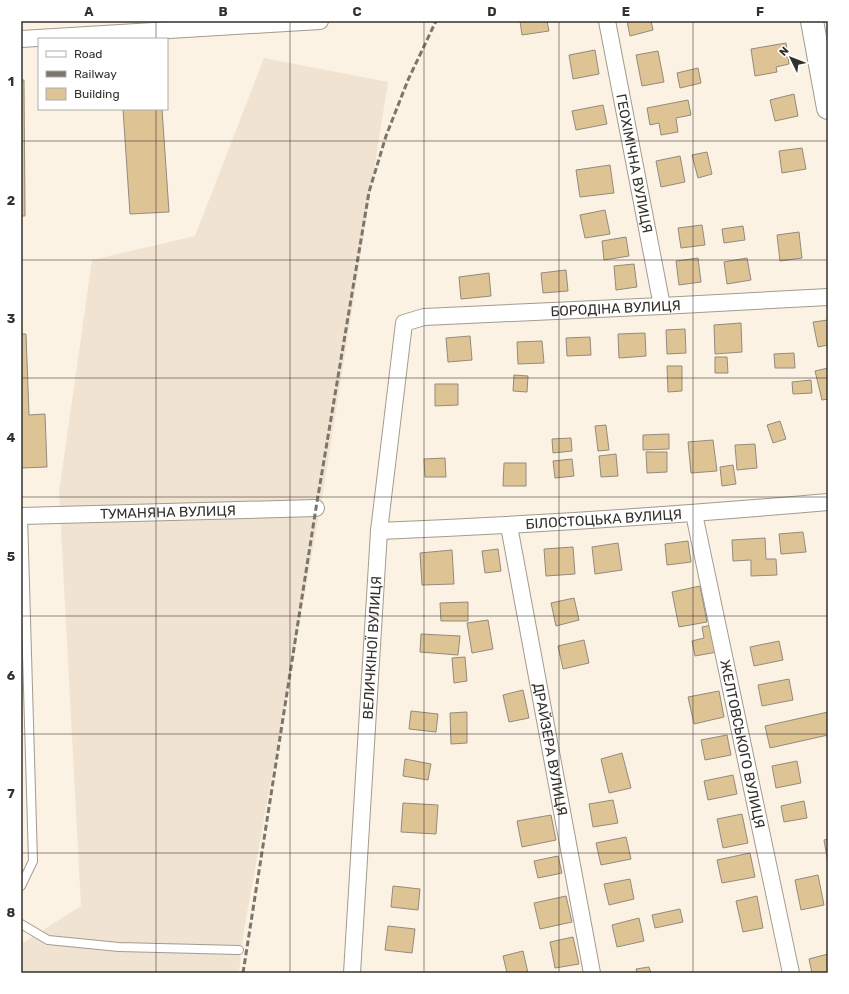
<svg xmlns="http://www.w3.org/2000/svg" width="849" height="994" viewBox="0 0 849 994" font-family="Rubik,sans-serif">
<rect width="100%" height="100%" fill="#fbf2e3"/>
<!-- industrial -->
<path fill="#f1e3d1" d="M264,58L388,82L323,493L244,930L239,973H21V944L81,906L59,492L92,260L195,236Z"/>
<!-- building -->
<path fill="#dec395" stroke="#938b7d" d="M520,21H547L549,31L522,35Z
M627,21H651L653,30L630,36Z
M786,43L789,64L776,67L777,72L755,76L751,49Z
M595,50L599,74L573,79L569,55Z
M658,51L664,82L642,86L636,55Z
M698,68L701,83L680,88L677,73Z
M21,80H24L25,216H21Z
M794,94L798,116L775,121L770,100Z
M688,100L691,115L676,118L678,132L661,135L659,123L650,125L647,108Z
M603,105L607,124L576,130L572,111Z
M123,109H162L169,212L130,214Z
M802,148L806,169L782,173L779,151Z
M707,152L712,174L698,178L692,155Z
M680,156L685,182L661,187L656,161Z
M610,165L614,193L580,197L576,170Z
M605,210L610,234L585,238L580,215Z
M702,225L705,245L681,248L678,228Z
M743,226L745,240L724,243L722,229Z
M799,232L802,258L780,261L777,235Z
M626,237L629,256L604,260L602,241Z
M698,258L701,282L679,285L676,261Z
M747,258L751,280L727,284L724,262Z
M634,264L637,287L616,290L614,266Z
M566,270L568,291L543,293L541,273Z
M489,273L491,296L461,299L459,277Z
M828,320V345L818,347L813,322Z
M741,323L742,352L715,354L714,325Z
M685,329L686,353L667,354L666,330Z
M645,333L646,356L619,358L618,334Z
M21,334H26L29,415L45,414L47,467L21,468Z
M470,336L472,360L448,362L446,338Z
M590,337L591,355L567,356L566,338Z
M542,341L544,363L518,364L517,342Z
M794,353L795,368H775L774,354Z
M715,357H727L728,373H715Z
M667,366H682V391L668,392Z
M828,368V399L822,400L815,371Z
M514,375L528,376L527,392L513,391Z
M811,380L812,393L793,394L792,382Z
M435,384H458V405L435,406Z
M780,421L786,439L773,443L767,425Z
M606,425L609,450L598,451L595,426Z
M669,434V449L643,450V435Z
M571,438L572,451L553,453L552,439Z
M713,440L717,471L691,473L688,442Z
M755,444L757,468L737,470L735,445Z
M646,452H667V472L647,473Z
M616,454L618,476L601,477L599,456Z
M445,458L446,477H425L424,459Z
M572,459L574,476L555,478L553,461Z
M504,463H526V486H503Z
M733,465L736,484L722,486L720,467Z
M803,532L806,552L781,554L779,534Z
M765,538L766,559H776L777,575L751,576V560L733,561L732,540Z
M688,541L691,562L667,565L665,544Z
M618,543L622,570L595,574L592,547Z
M573,547L575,574L546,576L544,549Z
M498,549L501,571L485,573L482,551Z
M452,550L454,584L422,585L420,553Z
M700,586L707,622L679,627L672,592Z
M574,598L579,620L556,626L551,603Z
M468,602V621H441L440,603Z
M488,620L493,649L472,653L467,623Z
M712,625L717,652L695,656L692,641L704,638L702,627Z
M421,634L460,636L458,655L420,652Z
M584,640L589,663L563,669L558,646Z
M779,641L783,660L754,666L750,647Z
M465,657L467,681L454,683L452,658Z
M789,679L793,700L762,706L758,685Z
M523,690L529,718L509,722L503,695Z
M719,691L724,717L694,724L688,697Z
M411,711L438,714L436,732L409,729Z
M467,712V743L451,744L450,713Z
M828,712V735L770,748L765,726Z
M727,735L731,755L705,760L701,740Z
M622,753L631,788L609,793L601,759Z
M405,759L431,764L428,780L403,776Z
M797,761L801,783L776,788L772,766Z
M733,775L737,794L708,800L704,781Z
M613,800L618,823L593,827L589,804Z
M804,801L807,818L784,822L781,806Z
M403,803L438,805L436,834L401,832Z
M742,814L748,843L723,848L717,819Z
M551,815L556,840L522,847L517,821Z
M626,837L631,859L601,865L596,843Z
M828,839V863L824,840Z
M750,853L755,877L722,883L717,860Z
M558,856L562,873L538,878L534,861Z
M818,875L824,905L801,910L795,880Z
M630,879L634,899L609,905L604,884Z
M393,886L420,889L418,910L391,907Z
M566,896L572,922L540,929L534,903Z
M757,896L763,928L743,932L736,901Z
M680,909L683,922L655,928L652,915Z
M639,918L644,941L617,947L612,925Z
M388,926L415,929L412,953L385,950Z
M573,937L579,964L555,968L550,942Z
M523,951L528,973H507L503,956Z
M828,954V973H812L809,959Z
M649,967L651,973H637L636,969Z"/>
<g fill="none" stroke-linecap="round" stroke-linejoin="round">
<!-- lane casing -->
<g stroke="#a39b8d" stroke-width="10">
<path id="lane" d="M21,886L33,861L23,516
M21,924L48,940L119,947L239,950"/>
</g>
<!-- street casing -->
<g stroke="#a39b8d" stroke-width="18">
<g id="street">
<path id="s1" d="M607,21L662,306"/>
<path d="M21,39L320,21"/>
<path id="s2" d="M694,514L791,973"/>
<path id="s3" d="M21,516L316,508"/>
<path id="s4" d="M509,526L592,973"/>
<path id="s5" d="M379,531C529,525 679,515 828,502"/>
<path id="s6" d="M352,973L379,531L404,323L424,317L662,306L828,297"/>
</g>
</g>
<!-- secondary casing -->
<g stroke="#a39b8d" stroke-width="24">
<path id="secondary" d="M812,21L828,108"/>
</g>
<!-- lane -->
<use href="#lane" stroke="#fff" stroke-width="8"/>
<!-- street -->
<use href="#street" stroke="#fff" stroke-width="16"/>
<!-- secondary -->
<use href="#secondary" stroke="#fff" stroke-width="22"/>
<!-- rail -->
<path stroke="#7b756c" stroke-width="3" stroke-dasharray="6 3" stroke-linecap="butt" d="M243,973L316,508L369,192L386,136L408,80L436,21"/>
</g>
<!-- grid -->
<path fill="none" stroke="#34312b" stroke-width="1" stroke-opacity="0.55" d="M156,21V39M290,21V973M424,21V973M559,21V973M693,21V973M156,109V973M21,141H828M21,260H828M21,378H828M21,497H828M21,616H828M21,734H828M21,853H828"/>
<g text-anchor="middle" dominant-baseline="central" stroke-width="3" stroke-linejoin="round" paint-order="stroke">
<!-- street labels -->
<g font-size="14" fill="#34312b" stroke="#fff">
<text stroke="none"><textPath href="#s1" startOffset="145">ГЕОХІМІЧНА ВУЛИЦЯ</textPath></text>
<text stroke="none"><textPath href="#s6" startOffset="865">БОРОДІНА ВУЛИЦЯ</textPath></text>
<text stroke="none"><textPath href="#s3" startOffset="147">ТУМАНЯНА ВУЛИЦЯ</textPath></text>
<text stroke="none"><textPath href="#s5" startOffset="225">БІЛОСТОЦЬКА ВУЛИЦЯ</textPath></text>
<text stroke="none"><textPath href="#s6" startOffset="326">ВЕЛИЧКІНОЇ ВУЛИЦЯ</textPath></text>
<text stroke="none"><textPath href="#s2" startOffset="235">ЖЕЛТОВСЬКОГО ВУЛИЦЯ</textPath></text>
<text stroke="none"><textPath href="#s4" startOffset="227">ДРАЙЗЕРА ВУЛИЦЯ</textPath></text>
</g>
</g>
<!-- border -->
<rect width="849" height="994" fill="none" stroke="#ffffff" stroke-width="44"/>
<!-- legend -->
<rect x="38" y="38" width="130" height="72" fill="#ffffff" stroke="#aeadaa"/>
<rect x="46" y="51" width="20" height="6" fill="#ffffff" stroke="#aeadaa"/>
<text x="74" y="58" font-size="12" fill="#34312b">Road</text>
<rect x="46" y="71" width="20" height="6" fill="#7b756c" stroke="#aeadaa"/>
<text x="74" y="78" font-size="12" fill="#34312b">Railway</text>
<rect x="46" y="88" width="20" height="12" fill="#dec395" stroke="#aeadaa"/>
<text x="74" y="98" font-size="12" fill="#34312b">Building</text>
<!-- north arrow -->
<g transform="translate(791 58) rotate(313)" stroke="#ffffff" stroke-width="3" paint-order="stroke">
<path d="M0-3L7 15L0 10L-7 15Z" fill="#34312b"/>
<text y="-6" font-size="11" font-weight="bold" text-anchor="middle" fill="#34312b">N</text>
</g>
<rect x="22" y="22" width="805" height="950" fill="none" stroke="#34312b" stroke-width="1.5"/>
<g font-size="13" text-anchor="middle" font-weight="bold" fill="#34312b">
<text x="89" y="16">A</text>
<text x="223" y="16">B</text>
<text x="357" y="16">C</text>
<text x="492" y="16">D</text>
<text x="626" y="16">E</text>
<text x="760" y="16">F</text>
<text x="11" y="86">1</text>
<text x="11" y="205">2</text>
<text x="11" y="323">3</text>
<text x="11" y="442">4</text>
<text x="11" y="561">5</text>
<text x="11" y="680">6</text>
<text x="11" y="798">7</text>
<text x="11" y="917">8</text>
</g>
</svg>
